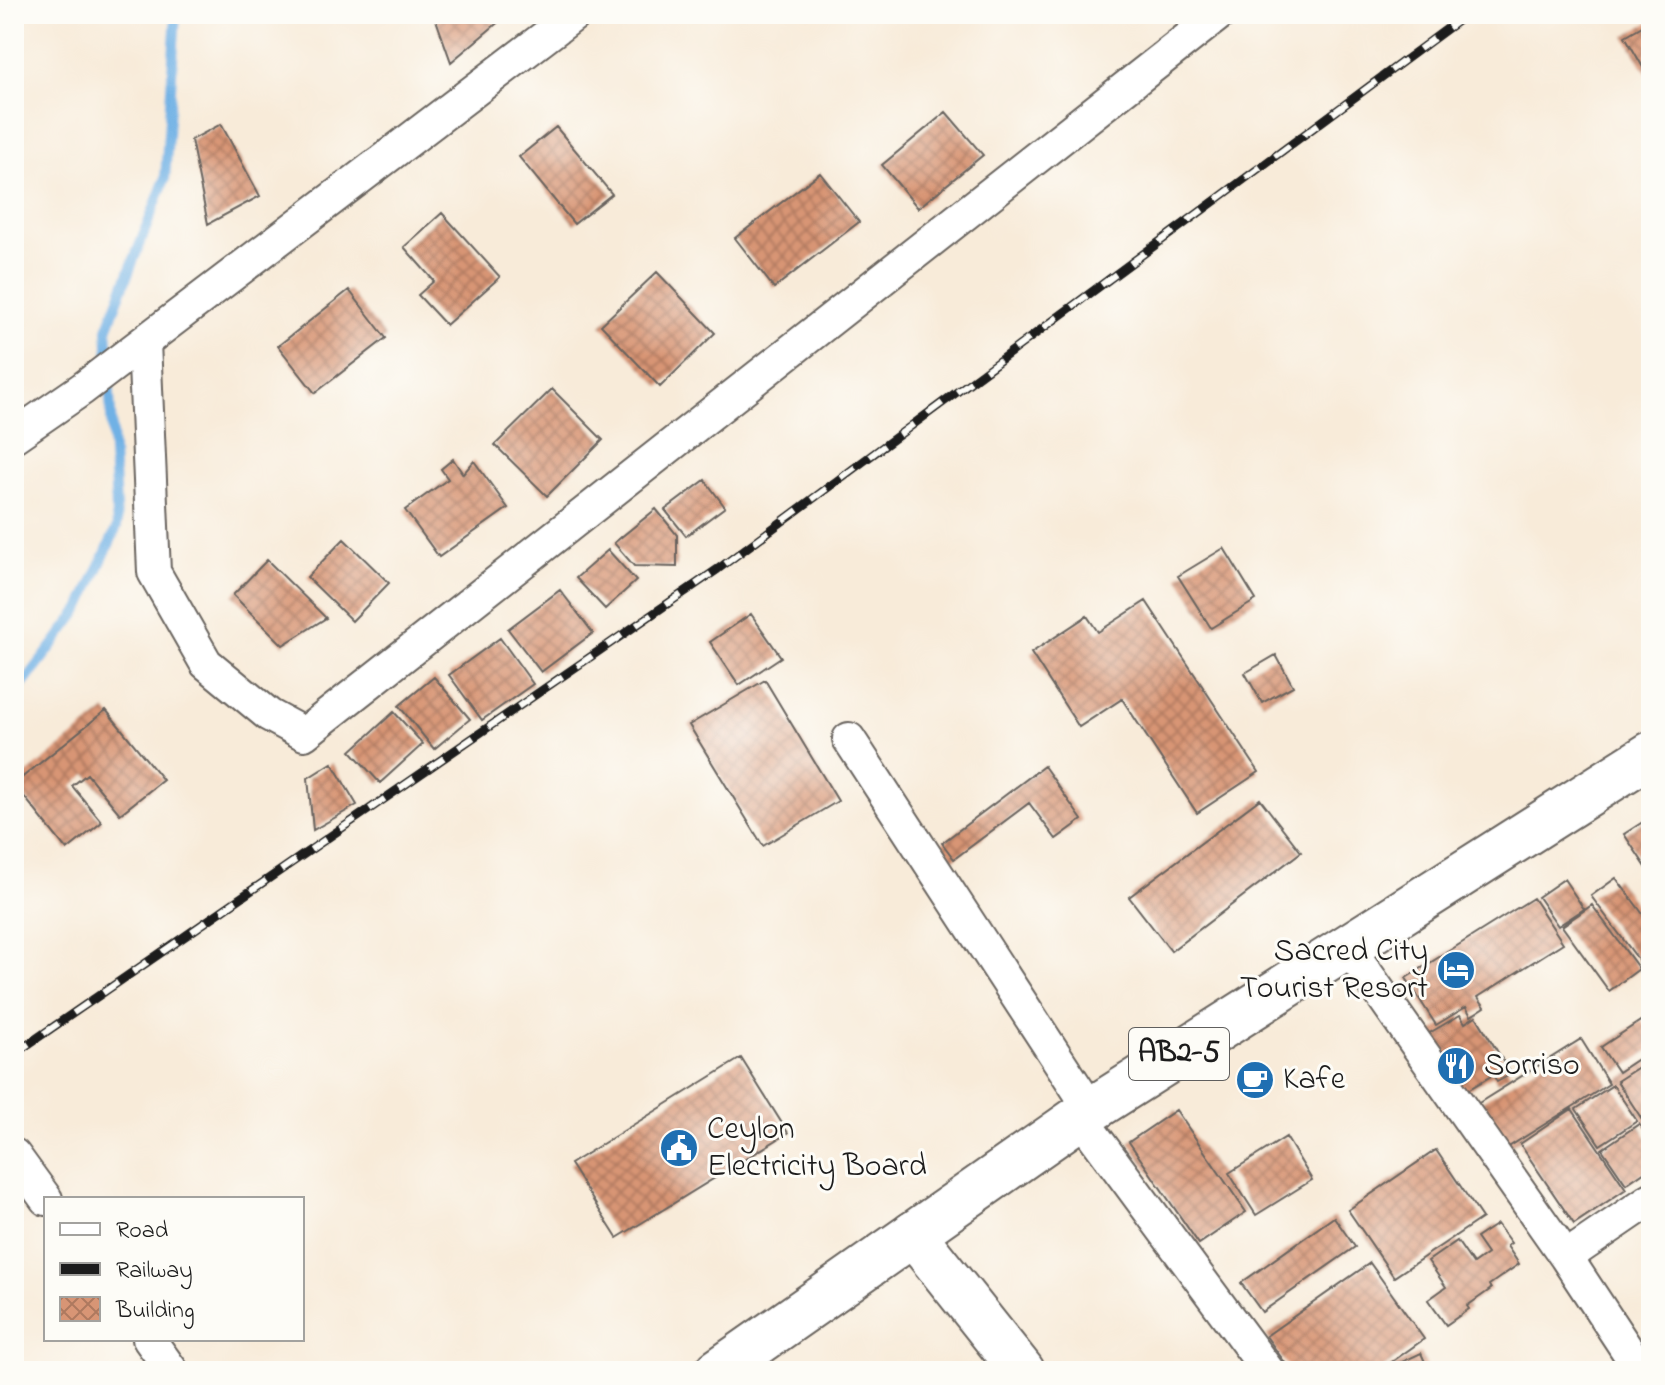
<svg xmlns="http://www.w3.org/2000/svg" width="1665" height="1385" viewBox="0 0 1665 1385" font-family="'Indie Flower',sans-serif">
<defs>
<pattern id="building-cross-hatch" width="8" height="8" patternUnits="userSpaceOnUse" patternTransform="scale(2)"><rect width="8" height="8" fill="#d89575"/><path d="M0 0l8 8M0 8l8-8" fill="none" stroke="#ae795f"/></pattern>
</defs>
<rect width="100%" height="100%" fill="#fdfcf7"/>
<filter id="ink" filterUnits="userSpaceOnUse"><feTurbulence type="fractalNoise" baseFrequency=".0125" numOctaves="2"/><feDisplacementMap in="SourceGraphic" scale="16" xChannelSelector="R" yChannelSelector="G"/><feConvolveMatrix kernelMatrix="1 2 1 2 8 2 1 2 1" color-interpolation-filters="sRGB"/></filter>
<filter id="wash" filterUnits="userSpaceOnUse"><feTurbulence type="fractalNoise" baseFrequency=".006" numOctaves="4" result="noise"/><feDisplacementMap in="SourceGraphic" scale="32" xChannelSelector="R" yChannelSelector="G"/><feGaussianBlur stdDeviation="1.8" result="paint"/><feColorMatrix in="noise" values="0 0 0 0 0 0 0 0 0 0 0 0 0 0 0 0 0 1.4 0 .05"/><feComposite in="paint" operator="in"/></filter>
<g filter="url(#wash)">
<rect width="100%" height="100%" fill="#f8ebd9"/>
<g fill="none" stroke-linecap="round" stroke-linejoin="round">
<!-- stream -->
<path stroke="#70b1e5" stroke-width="10" d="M109,361L107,329L165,179L176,14
M14,688L25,682L80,609L117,527L109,377"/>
</g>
<g id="blocks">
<!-- building -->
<path fill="url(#building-cross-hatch)" d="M434,14H508L451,62Z
M1651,21V81L1625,36Z
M946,112L983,155L918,208L882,165Z
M221,124L260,196L208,224L191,140Z
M556,127L612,194L574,224L519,157Z
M820,173L859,222L774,288L735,238Z
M442,213L500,277L446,325L418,295L434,281L404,247Z
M657,272L715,333L660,387L601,325Z
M349,290L386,338L315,393L278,346Z
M552,389L603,440L547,496L495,445Z
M453,459L463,474L474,461L508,508L439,557L405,510L448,479L441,469Z
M705,480L725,507L686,536L665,510Z
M656,509L677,535V567L634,566L614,543Z
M344,539L389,583L352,621L307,577Z
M1224,548L1256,600L1211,628L1178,576Z
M608,550L636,581L605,609L576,578Z
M267,560L326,618L283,645L233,595Z
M560,590L593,633L541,672L508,629Z
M1146,601L1259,772L1197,813L1122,699L1079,727L1031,653L1087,616L1098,632Z
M751,614L781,657L739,685L710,642Z
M500,638L533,684L482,720L449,675Z
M1276,655L1293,686L1262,703L1245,673Z
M434,677L470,719L434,749L399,706Z
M765,680L838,801L763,846L689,725Z
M106,710L163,780L120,814L87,774L72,786L102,822L67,850L14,784Z
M394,712L423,744L380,783L351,751Z
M332,763L357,805L313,830L308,778Z
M1044,766L1082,820L1056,839L1029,803L954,859L942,843Z
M1260,799L1301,852L1171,951L1129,897Z
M1649,818L1651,868L1648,870L1624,834Z
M1616,878L1651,925V960L1643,966L1591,896Z
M1564,879L1584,909L1558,926L1538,897Z
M1533,898L1563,943L1478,997L1485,1007L1471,1016L1466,1007L1436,1025L1406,978Z
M1592,905L1639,969L1609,991L1562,926Z
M1460,1015L1465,1023L1476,1016L1511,1074L1497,1082L1493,1075L1461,1094L1426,1035Z
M1642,1020L1651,1034V1050L1618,1072L1601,1047Z
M1581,1039L1609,1084L1502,1151L1474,1106Z
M741,1058L788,1133L617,1238L570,1164Z
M1651,1059V1133L1617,1081Z
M1613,1085L1637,1121L1600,1145L1576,1109Z
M1572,1109L1626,1189L1574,1224L1520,1144Z
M1176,1110L1246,1212L1199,1244L1129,1142Z
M1639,1124L1651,1142V1167L1626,1184L1602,1149Z
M1286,1137L1312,1180L1256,1215L1229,1173Z
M1436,1150L1482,1218L1394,1277L1348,1210Z
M1334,1217L1355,1247L1262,1312L1241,1283Z
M1497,1224L1511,1243L1507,1246L1519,1264L1489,1285L1491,1289L1467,1306L1469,1309L1446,1325L1428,1300L1446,1287L1428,1261L1457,1241L1473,1264L1487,1254L1476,1238Z
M1370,1263L1424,1339L1379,1371H1291L1266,1336Z
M1421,1353L1429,1371H1383Z"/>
</g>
</g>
<g filter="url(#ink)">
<use href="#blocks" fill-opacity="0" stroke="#69645e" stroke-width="2"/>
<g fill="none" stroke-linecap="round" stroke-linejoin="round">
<!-- street casing -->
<g stroke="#69645e" stroke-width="36">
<path id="street" d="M144,342L154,572L206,663L269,715L304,734L1219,14
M14,436L82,389L575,14
M849,739L1091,1110
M1348,947L1566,1257L1641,1371
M1080,1117L1268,1371
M14,1155L46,1199
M1566,1257L1651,1199
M149,1339L172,1371"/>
</g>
<!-- secondary casing -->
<g stroke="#69645e" stroke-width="48">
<path id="secondary" d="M913,1234L1022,1371"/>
</g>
<!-- primary casing -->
<g stroke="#69645e" stroke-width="48">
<path id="primary" d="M718,1371L1080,1117L1651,754"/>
</g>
<!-- street -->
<use href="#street" stroke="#fff" stroke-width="32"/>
<!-- secondary -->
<use href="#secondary" stroke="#fff" stroke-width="44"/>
<!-- primary -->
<use href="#primary" stroke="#fff" stroke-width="44"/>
<!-- rail casing -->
<g stroke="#1c1c1c" stroke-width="9">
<path id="rail" d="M14,1054L718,569L1467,14"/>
</g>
<!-- rail -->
<use href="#rail" stroke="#fdfcf7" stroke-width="6" stroke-dasharray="18" stroke-linecap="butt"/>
</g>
</g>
<!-- icons -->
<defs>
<g id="hotel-disc" transform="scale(2)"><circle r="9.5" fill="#1f6fb2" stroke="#fdfcf7"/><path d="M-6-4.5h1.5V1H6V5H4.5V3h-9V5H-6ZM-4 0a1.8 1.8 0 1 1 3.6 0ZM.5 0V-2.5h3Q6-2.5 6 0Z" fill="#fff"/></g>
<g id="restaurant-disc" transform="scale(2)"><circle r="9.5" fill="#1f6fb2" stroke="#fdfcf7"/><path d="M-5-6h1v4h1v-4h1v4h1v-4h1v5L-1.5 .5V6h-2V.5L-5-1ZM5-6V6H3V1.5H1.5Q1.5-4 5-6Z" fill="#fff"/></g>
<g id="cafe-disc" transform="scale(2)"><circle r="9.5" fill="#1f6fb2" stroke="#fdfcf7"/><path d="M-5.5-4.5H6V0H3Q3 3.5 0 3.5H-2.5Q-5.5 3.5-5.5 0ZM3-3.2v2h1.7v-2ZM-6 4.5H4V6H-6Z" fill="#fff"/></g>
<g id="civic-disc" transform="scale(2)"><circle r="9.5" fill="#1f6fb2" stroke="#fdfcf7"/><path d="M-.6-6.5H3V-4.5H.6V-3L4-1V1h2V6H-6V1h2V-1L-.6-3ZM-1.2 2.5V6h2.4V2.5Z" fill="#fff"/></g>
</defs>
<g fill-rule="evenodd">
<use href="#hotel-disc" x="1456" y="970"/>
<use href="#restaurant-disc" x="1456" y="1066"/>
<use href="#cafe-disc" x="1255" y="1080"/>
<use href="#civic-disc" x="679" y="1148"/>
</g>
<g text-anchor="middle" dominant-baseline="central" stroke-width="6" stroke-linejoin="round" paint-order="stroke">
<!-- shield labels -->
<rect fill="#fdfcf7" stroke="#605f5e" stroke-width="2" x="1129" y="1028" width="100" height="52" rx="6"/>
<g font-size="30" font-weight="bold" fill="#1c1c1c">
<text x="1179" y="1054">AB2-5</text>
</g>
<!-- poi labels -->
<g font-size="32" fill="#1c1c1c" stroke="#fdfcf7" text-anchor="start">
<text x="1428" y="952" text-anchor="end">Sacred City<tspan x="1428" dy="37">Tourist Resort</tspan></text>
<text x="1484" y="1066">Sorriso</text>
<text x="1283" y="1080">Kafe</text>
<text x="707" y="1130">Ceylon<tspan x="707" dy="37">Electricity Board</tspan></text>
</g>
</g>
<!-- margin -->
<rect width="1665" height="1385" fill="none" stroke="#fdfcf7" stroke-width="48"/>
<!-- legend -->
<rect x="44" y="1197" width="260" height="144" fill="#fdfcf7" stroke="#a3a29f" stroke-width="2"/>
<rect x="60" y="1223" width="40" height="12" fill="#ffffff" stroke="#a3a29f" stroke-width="2"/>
<text x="116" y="1237" font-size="24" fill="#1c1c1c">Road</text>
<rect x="60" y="1263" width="40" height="12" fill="#1c1c1c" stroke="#a3a29f" stroke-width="2"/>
<text x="116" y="1277" font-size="24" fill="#1c1c1c">Railway</text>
<rect x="60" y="1297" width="40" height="24" fill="url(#building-cross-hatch)" stroke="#a3a29f" stroke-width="2"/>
<text x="116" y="1317" font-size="24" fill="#1c1c1c">Building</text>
</svg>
